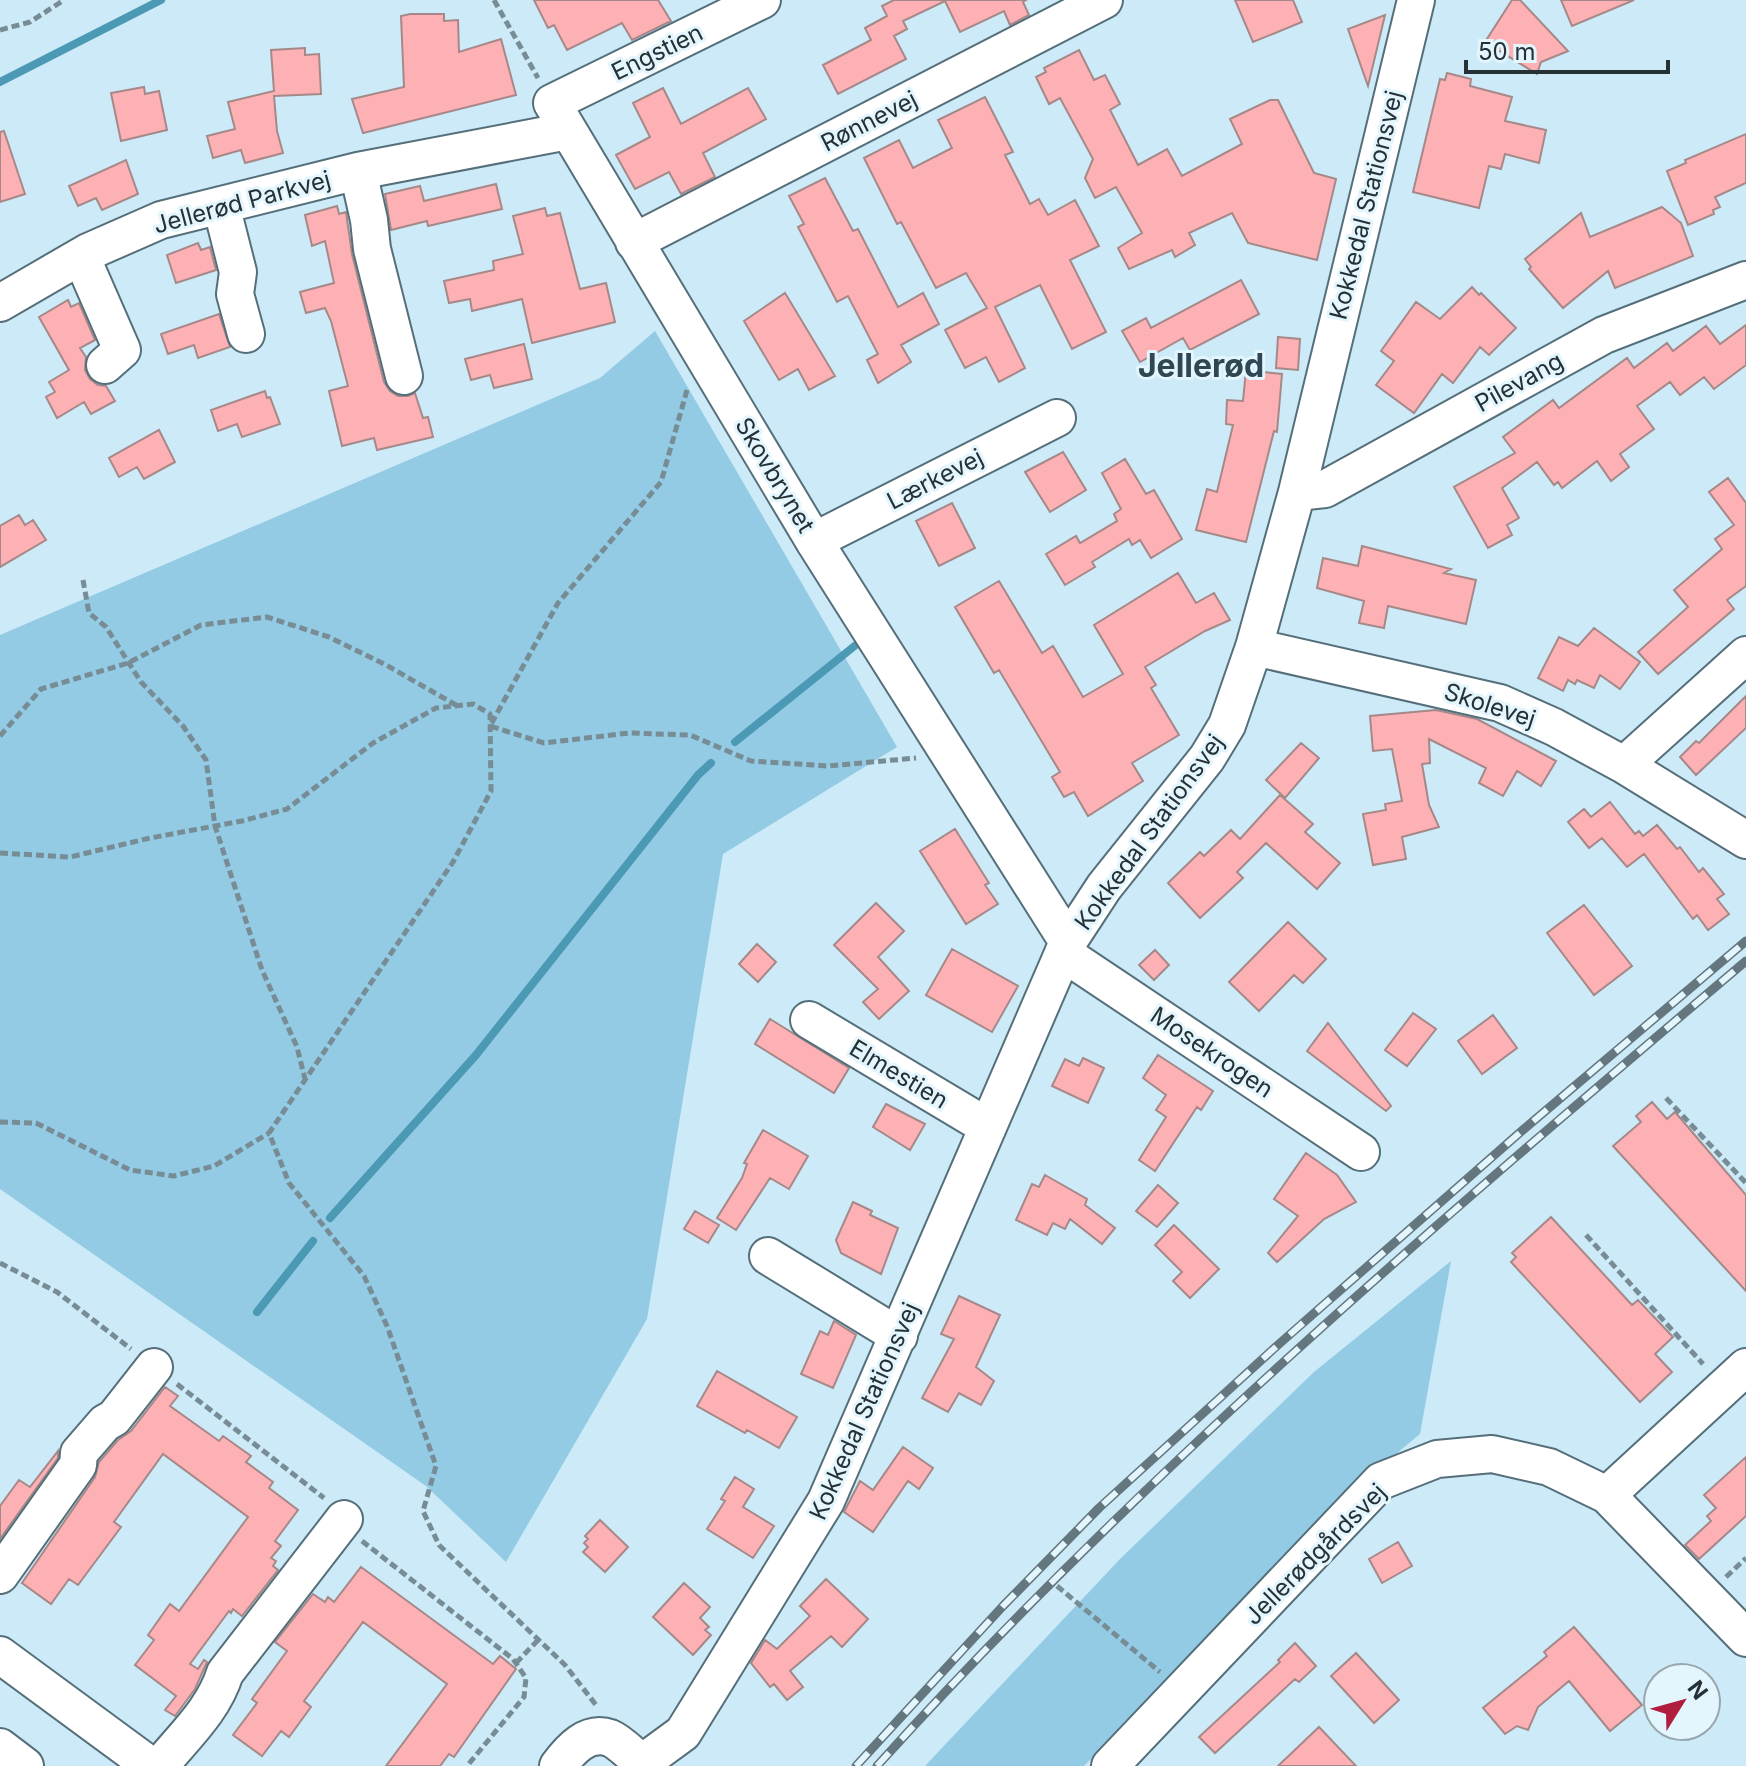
<svg xmlns="http://www.w3.org/2000/svg" width="1746" height="1766" viewBox="0 0 1746 1766" font-family="Inter,sans-serif">
<rect width="100%" height="100%" fill="#cceaf7"/>
<!-- green -->
<path fill="#92cbe3" d="M655,331L897,747L723,854L647,1319L506,1562L426,1486L0,1189V635L600,378Z
M1451,1261L1420,1434L1367,1478L1084,1766H925L1120,1559L1314,1372Z"/>
<g fill="none" stroke-linecap="round" stroke-linejoin="round">
<!-- stream -->
<path stroke="#4c99b6" stroke-width="8" d="M0,82L161,0
M735,742L862,640
M330,1218L476,1055L698,775L711,763
M257,1312L313,1241"/>
</g>
<!-- building -->
<path fill="#feb1b5" stroke="#a68889" stroke-width="2" d="M534,0H658L671,21L632,40L622,23L567,50L554,25L548,28Z
M894,0H1026L1023,2L1029,15L1010,25L1004,11L960,32L945,1L903,21L907,29L894,36L906,59L838,94L823,65L871,40L865,28L887,16L882,6Z
M1235,0H1293L1302,22L1253,42Z
M1512,0H1520L1568,51L1541,62L1537,74L1485,42Z
M1561,0H1634L1572,26Z
M410,14H444V21L458,20L459,52L501,39L516,95L363,133L352,99L404,87L401,16Z
M1385,15L1368,86L1348,29Z
M305,48V55L319,54L321,94L274,96L277,131L283,153L245,163L241,150L213,158L207,136L235,129L228,102L274,91L271,50Z
M1079,50L1094,80L1105,75L1120,104L1110,110L1138,165L1167,149L1182,176L1242,144L1230,119L1270,100H1278L1314,173L1336,179L1317,260L1248,243L1232,213L1189,233L1195,245L1175,257L1172,250L1129,269L1118,248L1142,233L1116,187L1095,198L1085,178L1093,159L1060,98L1049,104L1036,77L1046,72L1044,68Z
M1447,73L1471,79L1470,86L1512,97L1505,121L1546,130L1539,163L1505,154L1501,169L1489,166L1479,208L1413,192L1440,79L1445,80Z
M144,87L145,94L159,91L167,130L121,141L111,93Z
M663,88L681,124L748,88L766,119L703,153L715,177L681,194L669,172L635,189L616,155L650,137L633,103Z
M985,97L1013,152L1005,155L1030,204L1039,199L1048,215L1075,200L1099,246L1070,260L1106,332L1072,349L1040,285L995,307L1025,368L999,382L986,357L965,368L945,330L987,308L966,273L936,288L901,222L897,224L864,158L899,140L913,168L952,148L938,120Z
M4,131L25,194L0,202V132Z
M1746,134V183L1715,197L1720,207L1713,210L1714,214L1688,225L1667,171L1686,163L1685,160Z
M126,160L138,194L102,210L96,198L78,206L69,186Z
M825,178L853,231L858,229L898,307L923,293L939,324L901,345L911,362L878,383L867,360L878,354L848,296L837,302L798,227L804,224L789,196Z
M496,184L502,209L428,226L427,221L391,230L385,194L420,186L424,201Z
M337,206L339,214L346,212L352,254L384,382L390,391L398,396H408L415,393L423,418L428,417L433,437L377,450L374,438L342,446L329,391L348,386L331,321L325,308L306,313L300,292L334,283L325,241L312,246L305,215Z
M1662,207L1681,223L1693,256L1615,288L1608,271L1563,308L1529,269L1531,267L1525,259L1581,213L1590,237Z
M545,208L547,216L560,213L580,289L606,283L615,322L532,343L522,299L472,311L470,299L449,303L444,281L494,270L493,261L523,254L513,216Z
M198,243L201,250L210,247L216,270L176,283L167,255Z
M1241,280L1259,314L1190,350L1183,338L1140,362L1122,331L1146,318L1151,328Z
M1472,287L1479,295L1481,293L1516,328L1489,355L1480,347L1453,383L1442,374L1414,413L1376,385L1394,361L1381,351L1416,302L1440,319Z
M785,293L835,376L809,390L798,369L779,380L744,321Z
M68,300L71,307L79,303L95,340L80,348L86,357L85,370L90,379L98,385L106,386L115,401L91,414L84,402L57,418L46,397L55,392L49,382L69,370L39,317Z
M219,314L230,347L198,358L194,345L168,354L161,334Z
M1746,325V365L1714,389L1704,377L1680,395L1670,382L1637,406L1654,429L1620,454L1629,467L1611,481L1597,461L1562,488L1558,482L1554,485L1537,462L1502,488L1519,518L1507,525L1512,535L1488,548L1454,487L1515,453L1503,437L1553,400L1559,408L1627,358L1634,368L1667,343L1673,351L1706,326L1720,344Z
M1278,337L1300,339L1298,370L1276,368Z
M524,344L532,379L494,388L490,375L471,380L465,359Z
M1246,370L1282,374L1277,432L1274,431L1246,542L1196,530L1207,489L1217,492L1233,425L1226,424L1227,400L1243,401Z
M265,391L267,398L270,397L280,424L242,437L237,424L218,431L211,410Z
M159,430L175,462L144,479L137,467L119,477L109,458Z
M1063,452L1086,490L1050,512L1025,472Z
M1125,459L1146,494L1154,490L1182,539L1151,558L1140,540L1132,545L1129,539L1092,562L1095,567L1065,585L1046,554L1076,536L1080,543L1117,521L1114,514L1121,509L1102,473Z
M1728,478L1746,503V586L1727,600L1734,609L1658,674L1638,652L1688,607L1674,590L1722,549L1715,539L1734,525L1709,492Z
M952,503L975,548L939,566L916,521Z
M19,515L25,525L33,520L46,540L0,567V526Z
M1362,546L1451,569L1444,573L1476,580L1466,624L1388,606L1384,628L1359,623L1364,601L1317,588L1323,558L1358,566Z
M1178,573L1196,603L1214,593L1230,620L1205,631L1145,667L1156,685L1151,688L1179,735L1132,763L1143,781L1088,816L1074,792L1064,797L1052,777L1060,772L999,670L994,673L955,607L999,581L1042,653L1053,646L1083,697L1123,674L1094,625Z
M1594,628L1640,662L1620,689L1600,675L1594,688L1577,680L1575,684L1568,680L1563,691L1538,678L1559,637L1578,646Z
M1746,696V728L1696,775L1680,757L1696,741L1699,743Z
M1436,710L1477,719L1556,761L1541,786L1517,771L1503,796L1479,783L1486,768L1429,739L1430,763L1422,764L1429,805L1439,827L1402,837L1406,859L1373,865L1363,814L1386,810L1385,804L1402,801L1392,749L1373,751L1370,716Z
M1301,743L1319,758L1285,798L1266,780Z
M1280,795L1313,824L1305,832L1340,863L1317,889L1266,843L1237,872L1243,878L1200,918L1168,883L1200,852L1204,856L1231,830L1240,839Z
M1610,802L1635,834L1639,831L1643,836L1657,825L1677,849L1680,847L1699,872L1703,868L1724,894L1717,899L1729,914L1708,930L1697,915L1693,919L1644,854L1627,867L1602,838L1589,848L1568,822L1584,809L1591,817Z
M955,829L989,883L985,885L998,904L966,924L920,851Z
M876,903L904,931L878,957L909,991L879,1019L863,1002L878,989L834,945Z
M1584,905L1632,966L1594,995L1547,933Z
M1288,922L1326,959L1303,983L1294,975L1259,1011L1229,982Z
M757,944L776,962L758,982L739,964Z
M952,949L1018,986L992,1032L926,995Z
M1155,950L1169,965L1154,980L1139,965Z
M1413,1013L1436,1029L1407,1066L1385,1050Z
M1493,1015L1517,1048L1482,1074L1458,1041Z
M770,1019L849,1068L834,1093L755,1044Z
M1328,1023L1391,1106L1386,1111L1307,1051Z
M1158,1055L1213,1091L1201,1110L1197,1107L1155,1171L1139,1160L1166,1117L1156,1110L1166,1095L1143,1078Z
M1083,1058L1104,1068L1088,1103L1052,1086L1065,1059L1079,1066Z
M1652,1102L1667,1119L1675,1112L1746,1195V1291L1613,1146L1641,1122L1636,1116Z
M886,1104L925,1124L910,1150L873,1127Z
M763,1130L808,1156L789,1189L770,1178L736,1230L717,1218L742,1178L747,1164L744,1163Z
M1306,1153L1337,1175L1356,1202L1324,1219L1277,1262L1268,1253L1298,1216L1274,1199Z
M1045,1175L1087,1199L1085,1205L1115,1228L1102,1244L1070,1219L1065,1229L1053,1223L1047,1235L1016,1220L1032,1184L1039,1187Z
M1158,1185L1178,1203L1157,1227L1136,1211Z
M853,1202L872,1211L870,1215L898,1228L881,1274L841,1253L836,1240Z
M695,1211L719,1225L708,1243L684,1229Z
M1551,1217L1632,1305L1638,1300L1673,1337L1655,1354L1672,1372L1640,1402L1511,1262L1516,1257L1512,1253Z
M1174,1225L1219,1269L1190,1298L1173,1281L1182,1272L1155,1245Z
M959,1296L1000,1315L976,1367L994,1381L981,1405L959,1393L948,1412L922,1398L954,1339L941,1334Z
M834,1321L856,1335L833,1388L801,1374L820,1331L828,1335Z
M717,1371L797,1417L779,1448L747,1430L745,1433L697,1406Z
M165,1387L178,1396L170,1406L219,1441L223,1436L251,1456L246,1462L273,1482L269,1488L298,1510L275,1541L281,1546L271,1558L276,1561L273,1566L278,1570L242,1616L233,1609L231,1613L229,1611L190,1664L198,1669L204,1660L207,1662L195,1689L175,1716L165,1710L176,1696L135,1665L154,1640L148,1635L170,1604L179,1611L248,1517L163,1454L114,1522L121,1527L78,1585L69,1579L51,1604L22,1583L95,1477L99,1462L118,1440L131,1431Z
M903,1447L933,1468L919,1489L908,1481L873,1532L844,1512L860,1481L873,1490Z
M58,1451V1458L0,1539V1506L19,1480L30,1487Z
M1746,1457V1516L1699,1559L1685,1545L1711,1521L1707,1516L1716,1508L1704,1495Z
M735,1477L754,1489L743,1507L774,1526L753,1558L707,1529L725,1501L721,1499Z
M600,1520L628,1547L605,1572L583,1552L588,1547L584,1543L588,1539L585,1536Z
M1398,1542L1412,1566L1382,1583L1369,1559Z
M361,1567L493,1664L500,1656L516,1669L454,1757L449,1754L440,1766H386L447,1684L363,1622L304,1701L311,1707L289,1737L281,1731L262,1756L233,1735L257,1703L252,1699L287,1651L275,1642L313,1594L325,1602L328,1597L334,1602Z
M826,1579L868,1619L842,1647L831,1636L790,1671L803,1687L787,1700L774,1684L770,1687L751,1663L765,1640L777,1649L810,1616L800,1606Z
M684,1583L710,1607L700,1618L709,1627L705,1630L711,1635L693,1655L653,1617Z
M1574,1627L1642,1705L1610,1731L1569,1681L1538,1707L1528,1730L1517,1726L1505,1734L1483,1708L1547,1656L1544,1652Z
M1295,1643L1316,1666L1299,1682L1295,1679L1215,1753L1199,1737L1280,1662L1278,1660Z
M1356,1653L1399,1700L1374,1723L1331,1676Z
M1319,1727L1356,1766H1278Z"/>
<g fill="none" stroke-linecap="round" stroke-linejoin="round">
<!-- minor casing -->
<g stroke="#556f7a" stroke-width="40">
<path id="minor" d="M762,0L552,103L814,541L1068,942
M358,171L369,220L372,249L404,376
M221,205L238,272L235,294L246,334
M634,242L1104,0
M81,256L122,350L105,365
M0,303L88,252L161,220L358,171L568,131
M1297,492L1325,489L1604,335L1746,280
M814,541L1057,418
M1254,647L1500,703L1554,727L1624,765L1746,840
M1624,765L1746,655
M1063,953L1361,1152
M809,1020L988,1127
M768,1256L899,1336
M1607,1495L1746,1367
M0,1575L78,1465L79,1453L105,1423L114,1418L154,1367
M0,1655L151,1766
M0,1747L25,1766
M160,1766C184,1736 213,1711 225,1673L344,1519
M558,1766C570,1750 587,1730 610,1738C620,1742 632,1755 641,1762
M638,1766L683,1733L826,1501L1068,942L1104,887L1207,758L1227,725L1254,647L1297,492L1416,0
M1110,1766L1381,1481L1437,1459L1492,1454L1549,1467L1607,1495L1746,1638"/>
</g>
<!-- path -->
<path stroke="#778c95" stroke-width="5" stroke-dasharray="8 4" stroke-linecap="butt" d="M494,0L538,78
M0,30L30,22L64,0
M687,390L661,482L558,603L490,726L544,743L629,733L690,735L751,761L828,766L916,758
M83,580L89,613L106,627L141,682L183,726L206,760L215,826L262,970L297,1047L305,1079
M0,736L41,689L128,663L201,625L267,617L329,637L386,665L456,705
M0,853L70,857L150,838L242,821L287,809L373,743L436,708L473,704L490,714L491,791L453,862L269,1133L289,1183L364,1276L387,1326L436,1466L423,1511L439,1545L565,1665L596,1705
M1666,1098L1746,1183
M0,1122L36,1123L130,1170L174,1176L214,1166L269,1133
M1586,1235L1703,1364
M0,1263L57,1292L131,1349
M177,1384L324,1498
M362,1541L513,1659L526,1678L524,1697L467,1766
M1726,1577L1746,1558
M1057,1586L1160,1672
M516,1663L538,1640"/>
<!-- minor -->
<use href="#minor" stroke="#fff" stroke-width="36"/>
<!-- rail casing -->
<g stroke="#64767e" stroke-width="9">
<path id="rail" d="M856,1766L1003,1606L1099,1508L1279,1344L1524,1129L1746,941
M877,1766C1142,1472 1445,1216 1746,961"/>
</g>
<!-- rail -->
<use href="#rail" stroke="#e3f5fd" stroke-width="6" stroke-dasharray="18" stroke-linecap="butt"/>
</g>
<g text-anchor="middle" dominant-baseline="central" stroke-width="6" stroke-linejoin="round" paint-order="stroke">
<!-- street labels -->
<g font-size="24" fill="#263136" stroke="#e3f5fd">
<text transform="translate(657 52) rotate(-26)">Engstien</text>
<text transform="translate(869 121) rotate(-27)">Rønnevej</text>
<text transform="translate(242 202) rotate(-15)">Jellerød Parkvej</text>
<text transform="translate(1366 205) rotate(-76)">Kokkedal Stationsvej</text>
<text transform="translate(1519 382) rotate(-29)">Pilevang</text>
<text transform="translate(775 475) rotate(59)">Skovbrynet</text>
<text transform="translate(935 479) rotate(-27)">Lærkevej</text>
<text transform="translate(1490 705) rotate(18)">Skolevej</text>
<text transform="translate(1149 832) rotate(-54)">Kokkedal Stationsvej</text>
<text transform="translate(1212 1052) rotate(34)">Mosekrogen</text>
<text transform="translate(899 1074) rotate(31)">Elmestien</text>
<text transform="translate(864 1411) rotate(-66)">Kokkedal Stationsvej</text>
<text transform="translate(1315 1554) rotate(-45)">Jellerødgårdsvej</text>
</g>
<!-- district labels -->
<g font-size="32" font-weight="bold" fill="#2e4752" stroke="#e3f5fd">
<text x="1201" y="365">Jellerød</text>
</g>
</g>
<!-- north arrow -->
<g transform="translate(1682 1702) rotate(53)"><circle r="38" fill="#e3f5fd" stroke="#97a7ad" stroke-width="2"/>
<path d="M0-6L14 30L0 20L-14 30Z" fill="#b11d3e"/>
<text y="-12" font-size="22" font-weight="bold" text-anchor="middle" fill="#263136">N</text>
</g>
<!-- scale -->
<path d="M1466 60v12h202v-12" fill="none" stroke="#263136" stroke-width="4"/>
<text x="1478" y="60" font-size="24" fill="#263136" stroke="#e3f5fd" stroke-width="6" paint-order="stroke">50 m</text>
</svg>
